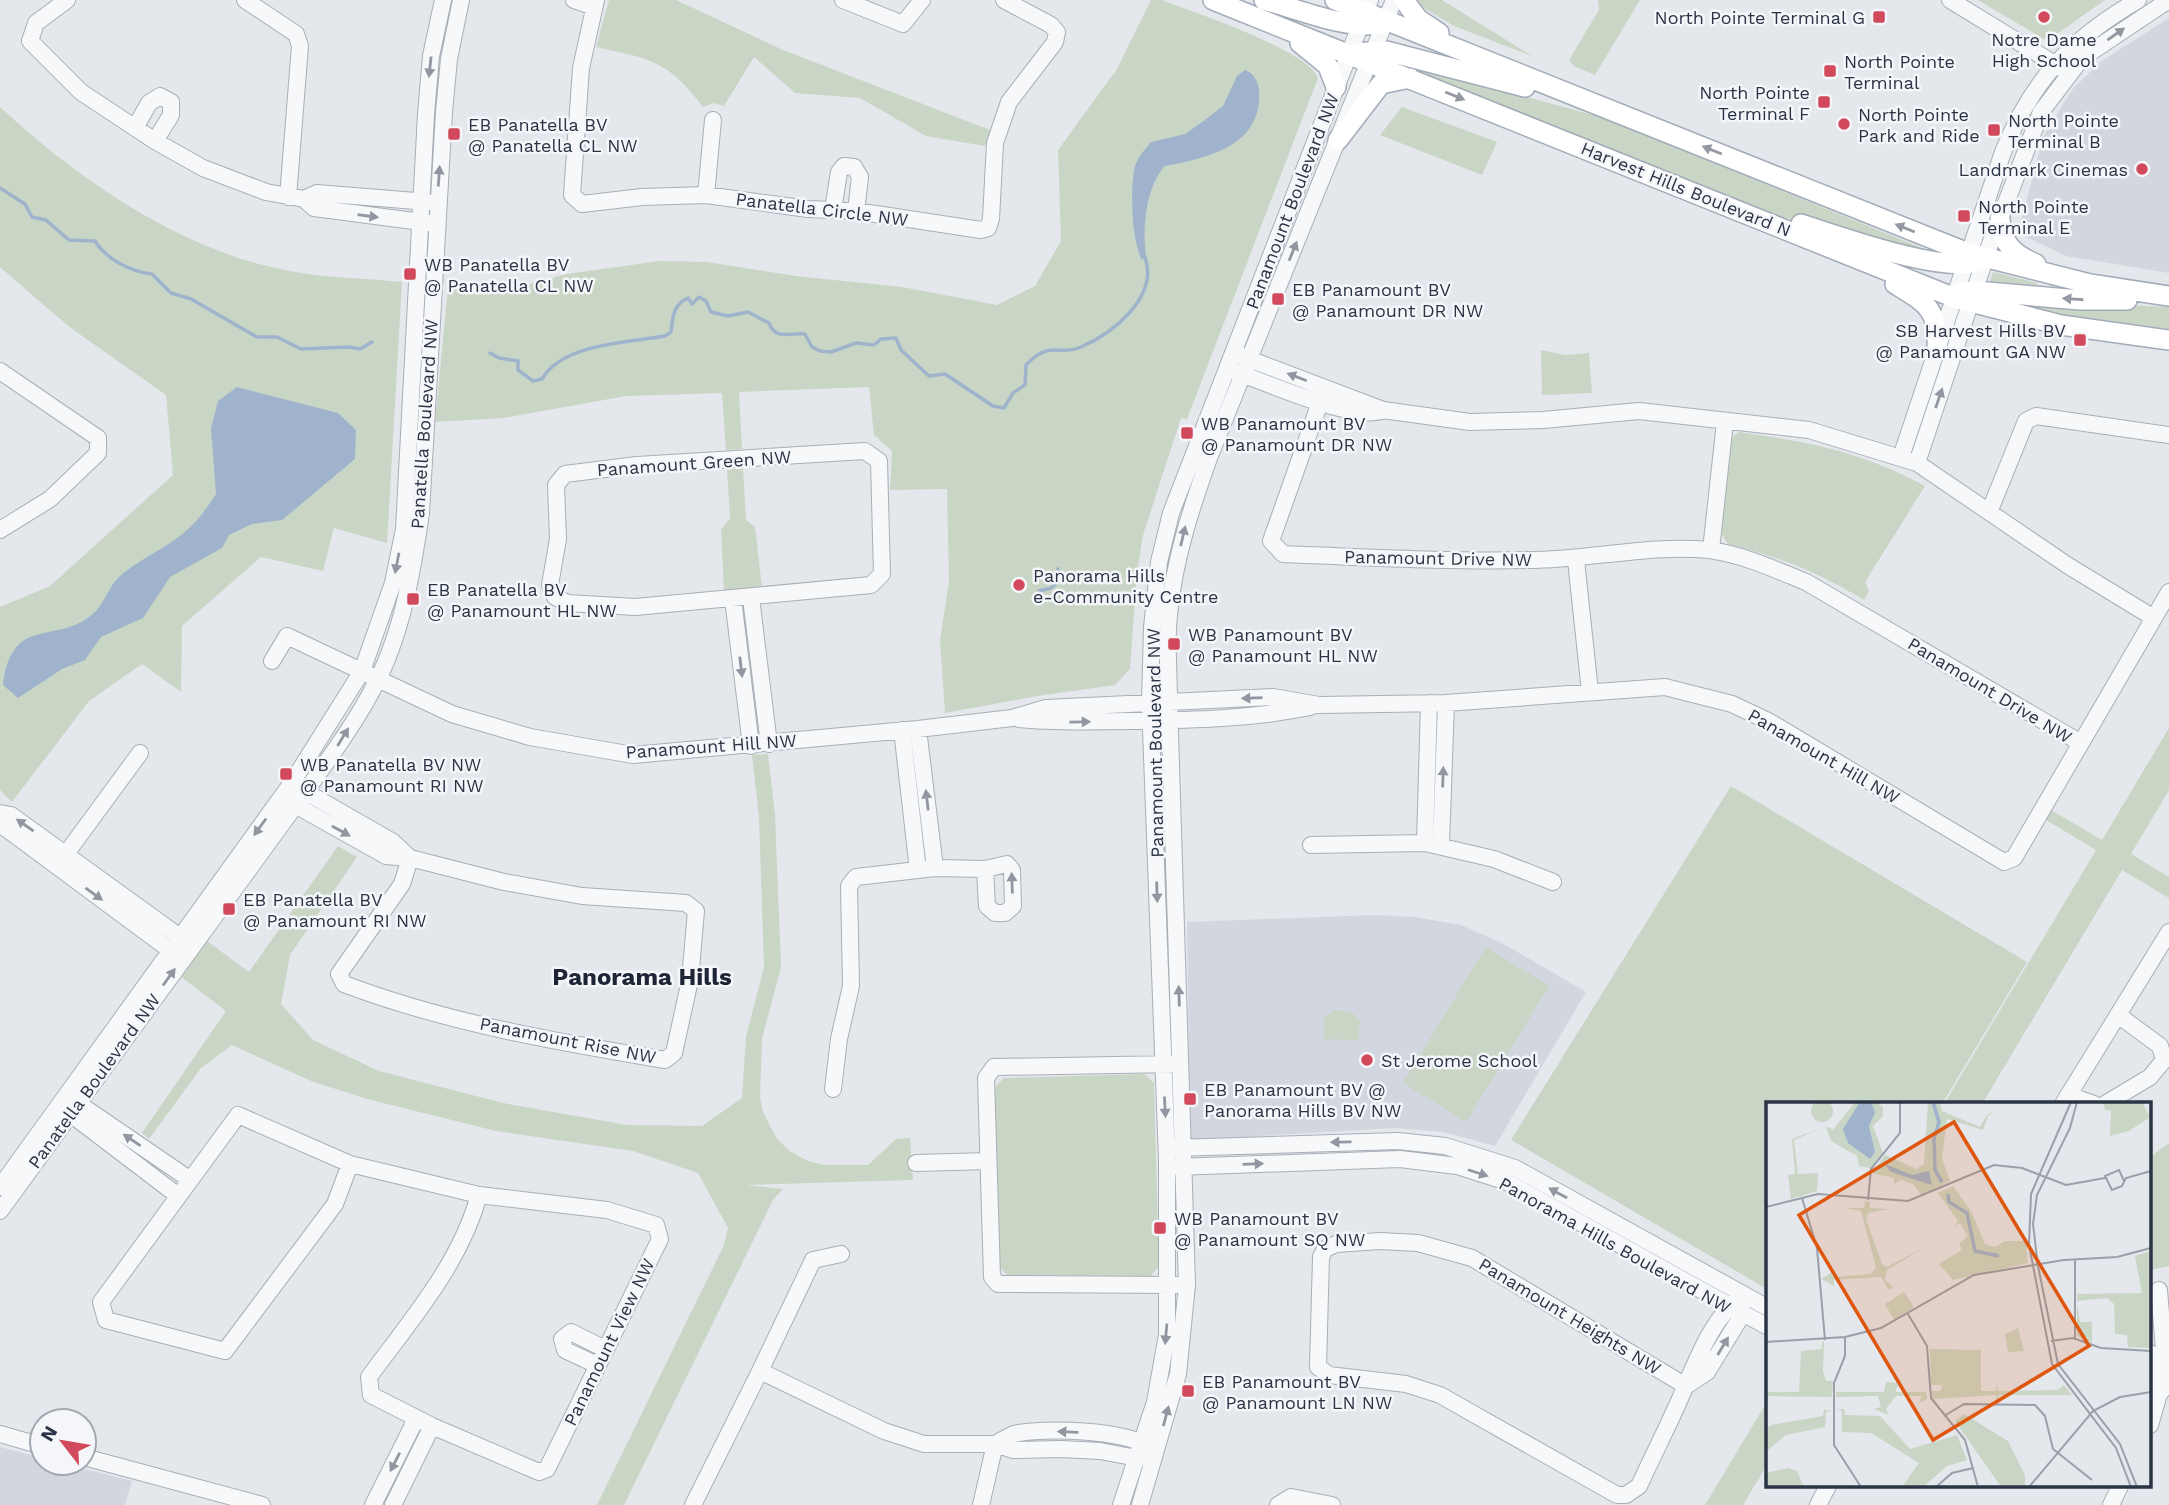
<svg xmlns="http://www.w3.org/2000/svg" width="2169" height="1505" viewBox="0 0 2169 1505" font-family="'Work Sans',sans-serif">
<rect width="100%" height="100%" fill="#e4e7ec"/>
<!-- built -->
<path fill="#d2d6de" d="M2169,18V273L2066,256L2018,233L2043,137L2072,90L2100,62Z
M1375,915L1414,917L1461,925L1502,943L1586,992L1495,1146L1443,1132L1395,1128L1190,1140L1187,922Z
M0,1447L42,1458V1463H61L132,1481L125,1505H0Z"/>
<!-- green -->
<path fill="#c9d6c5" d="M609,0H676L783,50L990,130L985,146L926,136L860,98L795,93L754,57L724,106L713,103L703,107C668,60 650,59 596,47Z
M1151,0H1162C1193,12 1308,50 1318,78L1187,419L1181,418L1143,535L1137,573L1130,669L1115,685L1037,696L945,713L940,640L949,581L947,489L890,490L892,451L874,435L869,387L739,392L742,449L726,450L722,393L626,396L504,418L435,422L448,287L514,288L567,274L659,261L707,262L796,276L902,287L997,305L1035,286L1061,241L1058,150L1117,69Z
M1416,0H1442L1532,56L1454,26L1417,4Z
M1598,0H1640L1595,75L1574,66L1569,60L1599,10Z
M1978,0H2105L2047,41Z
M1401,63L1604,118L1939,255L1764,213L1398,68Z
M0,107C76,178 182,251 285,270C323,278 364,278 402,282L387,543L334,528L323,571L261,557L182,626L181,692L142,664L89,701L12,802L0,790V607L50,586L173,475L166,395L68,326L0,267Z
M1402,107L1497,142L1482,175L1380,135Z
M1993,272L2037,283V289L1989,284Z
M2001,300L2169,307V335L2130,333Z
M1541,350L1565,355L1589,353L1592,393L1542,395Z
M1739,432C1809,442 1862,452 1925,486L1865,582L1869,591L1864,600C1816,571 1782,558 1728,544L1721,533L1729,439Z
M743,468L746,520L755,527L762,587L724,590L721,530L730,518L727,469Z
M2169,728V790L2131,854L2169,877V898L2122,870L1982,1104H1944L2096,850L2046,820L2051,810L2102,840Z
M768,754L775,815L781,967L762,1039L760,1097L763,1112L777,1139L790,1151L808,1161L825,1165H868L896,1139L910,1138L913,1180L746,1185L783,1189L773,1200L624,1505H597L724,1245L728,1228L698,1173L633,1151L496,1131L367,1099L311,1081L232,1045L201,1068L149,1139L142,1133L226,1011L180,976L207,941L249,972L338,846L357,857L290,955L281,1004L313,1040L379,1071L503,1103L627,1125L702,1126L742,1098L746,1037L764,967L759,817L752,755Z
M1731,786L2027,962L1942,1104H1768L1767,1289L1511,1140Z
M1486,947L1549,986L1466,1122L1403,1083Z
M1333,1010L1351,1012L1360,1020L1358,1040L1324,1039V1019Z
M1144,1074L1154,1083L1159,1266L1151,1276L1007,1275L1000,1267L994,1088L1004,1078Z
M2169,1143V1266L2150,1270V1157Z
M1768,1400V1463L1743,1505H1705Z"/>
<!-- water -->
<path fill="#9fb4cc" d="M1245,70C1254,73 1259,82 1259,92C1262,147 1206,158 1165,166C1146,186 1142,228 1146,255L1142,260C1131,241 1130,186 1135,166C1138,157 1146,148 1151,142L1185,134L1205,120L1223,106L1237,76Z
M237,387L338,413L356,430L355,459L282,520L252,524L229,535L222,548L170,577L143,618L101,637L85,660L62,669L18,698L3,685C12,612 58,647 95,612C105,602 109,586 119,577C141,557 173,546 193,524C202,516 209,504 216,494L211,428L218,401Z"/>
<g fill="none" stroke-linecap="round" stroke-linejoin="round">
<!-- stream -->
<path stroke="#9fb4cc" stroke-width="3.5" d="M0,188L25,204L32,217L46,220L69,240L95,241C106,259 131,272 152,274L171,293L191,299L257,337H277L301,349L349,347L360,349L372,342
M490,353L499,358L518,361V370L533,381L542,379C563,343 627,343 665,336L671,332C673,316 673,305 688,298L692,304L699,297L706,301L711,312L728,316L748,312L769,323C776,341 790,332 805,334L812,347L820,351L831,352L856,343L874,345L881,339L896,338L901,350L929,376L945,374L993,406L1004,408L1013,393L1025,385L1026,365C1051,339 1059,357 1081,347C1113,333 1159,297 1145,257
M1039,591L1051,588L1061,580L1058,569"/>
<!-- minor casing -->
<g stroke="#a9aeb7" stroke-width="18">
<path id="minor" d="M67,0L36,23L30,41L81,92L155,141L203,168L266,192L304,199L314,208L429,223
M245,0L296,34L300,46L288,197
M574,0L594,7
M596,0L581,68L572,195L582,204L642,197L706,195L808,209L856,211L981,230L988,228L991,219L995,143L1009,102L1055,42L1057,32L1051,25L1004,0
M843,0L903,24L922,0
M1950,0L2061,68
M135,128L149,103L160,96L171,102V115L155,141
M706,195L713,120
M304,199L317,193L428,202
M833,210L839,172L844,166L854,167L860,177L856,211
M1241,356L1383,410L1470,422L1543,420L1639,411L1809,430L1917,463L2067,565L2154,618
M0,371L98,438V453L50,499L0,530
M1233,371C1266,382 1355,423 1383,410
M1325,388L1271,541L1283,554C1365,557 1447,562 1529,560C1589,560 1649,544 1709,550C1742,554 1776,570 1806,582L2081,743
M865,451L879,461L882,574L871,585L635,607L568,603L555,597L550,585L558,539L556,485L565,474L637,465Z
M1901,457L2003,152C2032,80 2071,39 2138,0
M1917,463L1989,247L2041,112L2082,58L2169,0
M1990,510L2026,421L2036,416L2169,435
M1711,550L1725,422
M1576,560L1590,692
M751,598L769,744
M733,599L751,746
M272,661L287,636L452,714L530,737L633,755L918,729L1012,718L1046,708L1273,697L1319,705L1446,703L1665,687L1732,704L1770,722L2004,862L2014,858L2169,592
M1019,719C1056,723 1094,721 1132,721C1192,720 1252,719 1310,707
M918,729L935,868
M902,730L918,870
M297,787L393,842L410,858
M288,801L386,856L410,858L504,882L582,896L686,903L696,911L690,980L674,1053L665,1060C557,1042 447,1023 344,984L339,974L402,884L410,858
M0,813L11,815L180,937L185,946
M0,824L170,950H178
M1425,843L1429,703
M1311,845L1425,843L1494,859L1553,882
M1441,845L1446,703
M60,862L140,753
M1172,1064L994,1067L986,1078L992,1277L998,1284L1178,1285
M833,1089L839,1039L851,986L849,886L856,877L935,868L985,869L1007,864L1012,870L1013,906L1005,913H995L987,906L985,869
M2068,1095L2094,1104
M69,1097L189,1179
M2063,1104L2169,932
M2105,1104L2150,1077L2164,1060L2160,1046L2118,1015
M64,1109L177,1195
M1174,1148L1398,1141L1445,1146L1515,1168L1768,1308
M916,1163L988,1161
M350,1164L335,1204L225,1351L106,1320L101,1302L238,1115L350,1164L479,1195L607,1210L656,1225L660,1239L547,1469L539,1472L432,1426L371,1395L369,1377C411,1320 460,1264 479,1195
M1177,1167L1400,1159L1457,1166L1507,1182L1768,1327
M0,1187L291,784L362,671L393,583L404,529L426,114L431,56L443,0
M0,1211L295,806C324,765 356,724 378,679C403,629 413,568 421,513L444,112L449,59L461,0
M2150,1353L2151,1385L2159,1394
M597,1365L565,1350L562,1339L571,1332L605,1349
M760,1371L813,1260L841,1254
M1686,1386L1472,1258L1418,1243L1380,1241L1336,1244L1325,1249L1321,1257L1318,1367L1329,1375L1406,1384L1440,1395L1617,1495H1626L1639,1486C1654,1453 1671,1421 1685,1387C1699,1355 1713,1318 1741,1296
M1686,1386L1707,1372L1742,1315L1741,1304
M2150,1425L2159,1394L2167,1385L2159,1290
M0,1434L42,1446
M995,1444C1001,1441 1008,1436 1014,1434C1042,1427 1127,1430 1148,1447
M84,1457L262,1505
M373,1505L416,1419
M393,1505L432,1426
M693,1505L760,1371L884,1431L924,1444H995L1013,1450L1061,1449L1100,1451L1137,1458L1146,1456
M981,1505L995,1444
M1121,1505L1155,1402L1167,1335V1160L1150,702L1152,627L1159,562L1171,513L1370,0
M1140,1505L1178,1374L1187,1285L1169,701C1169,673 1166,643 1169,615C1174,560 1191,509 1209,458L1394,0
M1278,1505L1291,1497L1332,1505
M1818,1505L1828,1486
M2111,1505L2120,1486"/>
</g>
<!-- major casing -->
<g stroke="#a3abb8" stroke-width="22">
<path id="major" d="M1213,0L1955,298L2061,325L2169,340
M1264,0C1294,8 1353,32 1382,23
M1335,0L1968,253L2090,284L2169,296
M1404,0L1418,19L1439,33
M1300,43L1328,66L1336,87
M1353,53L1386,51L1525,87
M1338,140L1381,84L1410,78
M2000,219C2002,244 2013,254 2036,264
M1801,224C1839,236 1953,278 1985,259
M1895,284C1926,303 1939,309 1937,348
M1956,297L1963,292L1976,291L2080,300H2127"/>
</g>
<!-- minor -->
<use href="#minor" stroke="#f7f8fa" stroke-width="16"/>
<!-- major -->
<use href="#major" stroke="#fff" stroke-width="19"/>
</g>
<!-- one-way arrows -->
<defs><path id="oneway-solid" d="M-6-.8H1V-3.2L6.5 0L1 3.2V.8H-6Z" transform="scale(1.75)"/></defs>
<g fill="#9196a0">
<use href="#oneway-solid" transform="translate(2116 34) rotate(-35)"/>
<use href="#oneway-solid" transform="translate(430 67) rotate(96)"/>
<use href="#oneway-solid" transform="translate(439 176) rotate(-86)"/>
<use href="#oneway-solid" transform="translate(368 216) rotate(8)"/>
<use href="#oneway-solid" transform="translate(1293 251) rotate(-68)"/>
<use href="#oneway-solid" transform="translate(1297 377) rotate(-159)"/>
<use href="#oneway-solid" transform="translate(1939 398) rotate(-71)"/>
<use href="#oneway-solid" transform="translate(1183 536) rotate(-77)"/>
<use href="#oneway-solid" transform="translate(397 563) rotate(101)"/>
<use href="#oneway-solid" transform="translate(741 667) rotate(83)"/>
<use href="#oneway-solid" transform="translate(1252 698) rotate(178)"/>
<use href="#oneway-solid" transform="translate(1080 722) rotate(-1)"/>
<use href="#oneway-solid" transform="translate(343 737) rotate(-58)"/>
<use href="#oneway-solid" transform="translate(1443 777) rotate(-88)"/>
<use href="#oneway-solid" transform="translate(927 800) rotate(-97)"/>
<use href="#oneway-solid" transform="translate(25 825) rotate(-145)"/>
<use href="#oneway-solid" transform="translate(260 827) rotate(126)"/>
<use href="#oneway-solid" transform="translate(341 831) rotate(29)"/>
<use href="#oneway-solid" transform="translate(1012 883) rotate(-92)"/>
<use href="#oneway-solid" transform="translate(1157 892) rotate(88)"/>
<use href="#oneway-solid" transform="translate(94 894) rotate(36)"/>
<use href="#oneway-solid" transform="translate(169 977) rotate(-54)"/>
<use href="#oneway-solid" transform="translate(1179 996) rotate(-92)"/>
<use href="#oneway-solid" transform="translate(1165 1107) rotate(87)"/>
<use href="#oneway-solid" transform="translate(132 1140) rotate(-146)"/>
<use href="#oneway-solid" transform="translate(1341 1142) rotate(179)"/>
<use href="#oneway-solid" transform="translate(1253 1164) rotate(-2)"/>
<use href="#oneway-solid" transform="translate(1478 1173) rotate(18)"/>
<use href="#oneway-solid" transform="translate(1558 1193) rotate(-151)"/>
<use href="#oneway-solid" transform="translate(1166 1334) rotate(95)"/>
<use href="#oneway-solid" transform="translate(1723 1346) rotate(-59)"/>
<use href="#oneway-solid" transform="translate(1166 1416) rotate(-75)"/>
<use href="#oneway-solid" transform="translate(1068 1432) rotate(-178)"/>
<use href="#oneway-solid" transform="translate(395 1462) rotate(117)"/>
</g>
<g fill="#959aa2">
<use href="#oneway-solid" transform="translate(1455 96) rotate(22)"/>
<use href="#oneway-solid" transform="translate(1712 150) rotate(-158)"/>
<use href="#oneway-solid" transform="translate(1905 228) rotate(-158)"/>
<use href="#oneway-solid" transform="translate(2073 299) rotate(-176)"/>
</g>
<!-- markers -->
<g fill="#d1495b" stroke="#f4f6f9" stroke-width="2.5">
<rect x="1872" y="10" width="14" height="14" rx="3.5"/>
<circle cx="2044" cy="17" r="7"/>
<rect x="1823" y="64" width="14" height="14" rx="3.5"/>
<rect x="1817" y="95" width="14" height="14" rx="3.5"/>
<circle cx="1844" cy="124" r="7"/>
<rect x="1987" y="123" width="14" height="14" rx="3.5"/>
<rect x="447" y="127" width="14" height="14" rx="3.5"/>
<circle cx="2142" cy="169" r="7"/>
<rect x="1957" y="209" width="14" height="14" rx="3.5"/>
<rect x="403" y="267" width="14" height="14" rx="3.5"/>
<rect x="1271" y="292" width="14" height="14" rx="3.5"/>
<rect x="2073" y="333" width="14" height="14" rx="3.5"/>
<rect x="1180" y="426" width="14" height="14" rx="3.5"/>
<circle cx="1019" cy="585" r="7"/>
<rect x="406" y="592" width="14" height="14" rx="3.5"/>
<rect x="1167" y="637" width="14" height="14" rx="3.5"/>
<rect x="279" y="767" width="14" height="14" rx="3.5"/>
<rect x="222" y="902" width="14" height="14" rx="3.5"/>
<circle cx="1367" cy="1060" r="7"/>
<rect x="1183" y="1092" width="14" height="14" rx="3.5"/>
<rect x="1153" y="1221" width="14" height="14" rx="3.5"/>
<rect x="1181" y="1384" width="14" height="14" rx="3.5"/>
</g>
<g text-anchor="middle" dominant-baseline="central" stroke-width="5" stroke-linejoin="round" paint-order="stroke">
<!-- poi labels -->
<g font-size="18" fill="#2b3445" stroke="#f4f6f9" text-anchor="start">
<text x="1865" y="17" text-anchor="end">North Pointe Terminal G</text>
<text x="2044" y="39" text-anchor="middle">Notre Dame<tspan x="2044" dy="21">High School</tspan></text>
<text x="1844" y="61">North Pointe<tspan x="1844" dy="21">Terminal</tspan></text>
<text x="1810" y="92" text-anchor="end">North Pointe<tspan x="1810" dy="21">Terminal F</tspan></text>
<text x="1858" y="114">North Pointe<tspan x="1858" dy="21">Park and Ride</tspan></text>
<text x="2008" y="120">North Pointe<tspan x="2008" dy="21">Terminal B</tspan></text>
<text x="468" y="124">EB Panatella BV<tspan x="468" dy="21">@ Panatella CL NW</tspan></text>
<text x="2128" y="169" text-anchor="end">Landmark Cinemas</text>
<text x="1978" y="206">North Pointe<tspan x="1978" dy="21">Terminal E</tspan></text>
<text x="424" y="264">WB Panatella BV<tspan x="424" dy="21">@ Panatella CL NW</tspan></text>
<text x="1292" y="289">EB Panamount BV<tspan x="1292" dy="21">@ Panamount DR NW</tspan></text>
<text x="2066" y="330" text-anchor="end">SB Harvest Hills BV<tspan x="2066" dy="21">@ Panamount GA NW</tspan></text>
<text x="1201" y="423">WB Panamount BV<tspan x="1201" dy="21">@ Panamount DR NW</tspan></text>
<text x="1033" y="575">Panorama Hills<tspan x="1033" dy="21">e-Community Centre</tspan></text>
<text x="427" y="589">EB Panatella BV<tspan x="427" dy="21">@ Panamount HL NW</tspan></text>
<text x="1188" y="634">WB Panamount BV<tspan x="1188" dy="21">@ Panamount HL NW</tspan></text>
<text x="300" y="764">WB Panatella BV NW<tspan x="300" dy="21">@ Panamount RI NW</tspan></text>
<text x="243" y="899">EB Panatella BV<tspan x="243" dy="21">@ Panamount RI NW</tspan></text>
<text x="1381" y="1060">St Jerome School</text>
<text x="1204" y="1089">EB Panamount BV @<tspan x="1204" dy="21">Panorama Hills BV NW</tspan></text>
<text x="1174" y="1218">WB Panamount BV<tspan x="1174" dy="21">@ Panamount SQ NW</tspan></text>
<text x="1202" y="1381">EB Panamount BV<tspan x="1202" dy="21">@ Panamount LN NW</tspan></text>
</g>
<!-- street labels -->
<g font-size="18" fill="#2b3445" stroke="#f4f6f9">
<text transform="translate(1686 189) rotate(22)">Harvest Hills Boulevard N</text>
<text transform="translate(1292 201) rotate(-69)">Panamount Boulevard NW</text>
<text transform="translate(822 209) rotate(7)">Panatella Circle NW</text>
<text transform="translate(424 424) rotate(-86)">Panatella Boulevard NW</text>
<text transform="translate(694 463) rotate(-4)">Panamount Green NW</text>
<text transform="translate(1438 558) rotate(1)">Panamount Drive NW</text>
<text transform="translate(1990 690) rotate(31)">Panamount Drive NW</text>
<text transform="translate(1155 743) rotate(-91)">Panamount Boulevard NW</text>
<text transform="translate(711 746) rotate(-4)">Panamount Hill NW</text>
<text transform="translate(1824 756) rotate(30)">Panamount Hill NW</text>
<text transform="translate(568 1040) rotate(11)">Panamount Rise NW</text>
<text transform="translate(94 1081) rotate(-54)">Panatella Boulevard NW</text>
<text transform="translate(1615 1245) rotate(29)">Panorama Hills Boulevard NW</text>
<text transform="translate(1570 1316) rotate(31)">Panamount Heights NW</text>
<text transform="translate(609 1342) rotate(-64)">Panamount View NW</text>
</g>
<!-- district labels -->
<g font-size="24" font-weight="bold" fill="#1d2536" stroke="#f4f6f9">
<text x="642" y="977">Panorama Hills</text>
</g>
</g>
<!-- overview -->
<g transform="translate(1766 1102)">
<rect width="385" height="385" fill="#e4e7ec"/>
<path d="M45 9a11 11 0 1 1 22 0a11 11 0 1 1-22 0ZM89,0H110L117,5V14L107,24L117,51L104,66L93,64L91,54L65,39L60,24L67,28ZM162,0H174L176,9L214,25L221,13L230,9L222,14L217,28L181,17L176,56L184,79L156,94L147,82L135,78L128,82V76L106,71L119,53L150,67L158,62ZM337,0H376L384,15L363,29L344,34L345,9L339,8ZM58,25L28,38L32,72L52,71L51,89L25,97L22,73L29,72L26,37ZM187,84L205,109L219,142L229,145L239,139H260L262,161L187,178L173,162L196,148L193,142L202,134L194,121L188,124L192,119L172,91ZM99,99L104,100V106L122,107L102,111L100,117L116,162L121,165L158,146L121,168L119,178L127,185L123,188L115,175L68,178V184L55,177L66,170L67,175L105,172L110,165L95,109L80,106H98ZM385,149V246L362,245L361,233L349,232L348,202L341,196L311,199V192L376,191L369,154ZM138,190L148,205L128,218L119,202ZM311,202L314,220H326V241L311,234ZM252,226L258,249L242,250L239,232ZM56,240H58L57,269L60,279H67L66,295L0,294V290H33L35,249L56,247ZM164,247L215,248V289H230L231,282L232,289L292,288L298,283L306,293H233L230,300V293L167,297L165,289H174L177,283H165ZM120,280L133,281L129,290H160L161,297L153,301L156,294H130L120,307L123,313L108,307L115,305L112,294L70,295V290H118ZM71,307H78L79,313L114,314L144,347L191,333L201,358L181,364L157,385H136L153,361L105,331L76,330V309ZM58,308H66L60,310L59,325L20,333L0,350V327L5,323L57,314ZM198,312L242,339L259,373V385H235L189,319ZM22,366L31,369L38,385H0V371Z" fill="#c9d6c5"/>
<path d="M94,0H105L109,11L103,24L109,50L104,57L82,41L77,27ZM119,62L146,73L163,69L166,83L125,70Z" fill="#9fb4cc"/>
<path fill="none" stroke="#9fb4cc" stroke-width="3.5" d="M167,0L173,20L168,37L169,68L176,80M182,92L183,100L201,111L209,149L233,154"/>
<path fill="none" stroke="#9a9fa9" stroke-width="2" d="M305,0L265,92L263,143L286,262L350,346L365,385M311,0L304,26L271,93L267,122L272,164L292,262L354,342L371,385M358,79L353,68L339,74L346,88L356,84L360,76L385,69M36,96L51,146L59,238M102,98L105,67L134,31V0M0,105L52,92L142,99L228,63L256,66L300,83L339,76M309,157V238M142,212L161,244L165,296L199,338L212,385M79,235V254L68,281V343L95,385M285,239L307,236L335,246L385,249M0,240L79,235L115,226L208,173L298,158L351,155L385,146M178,314L198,302L269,303L279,314L287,347L326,378M170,385L186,371L207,366M263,385L327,309L354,295L385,290"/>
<path fill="#df570f" fill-opacity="0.15" stroke="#df570f" stroke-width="3.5" d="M188,20L323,244L167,338L33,113Z"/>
<rect width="385" height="385" fill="none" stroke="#2b3445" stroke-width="3.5"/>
</g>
<!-- north arrow -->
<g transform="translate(63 1442) rotate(301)"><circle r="33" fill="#f4f6f9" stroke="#a4a8b1" stroke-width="2"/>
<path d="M0-5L12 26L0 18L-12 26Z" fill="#d1495b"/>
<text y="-10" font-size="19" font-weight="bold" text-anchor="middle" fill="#2b3445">N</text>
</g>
</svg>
